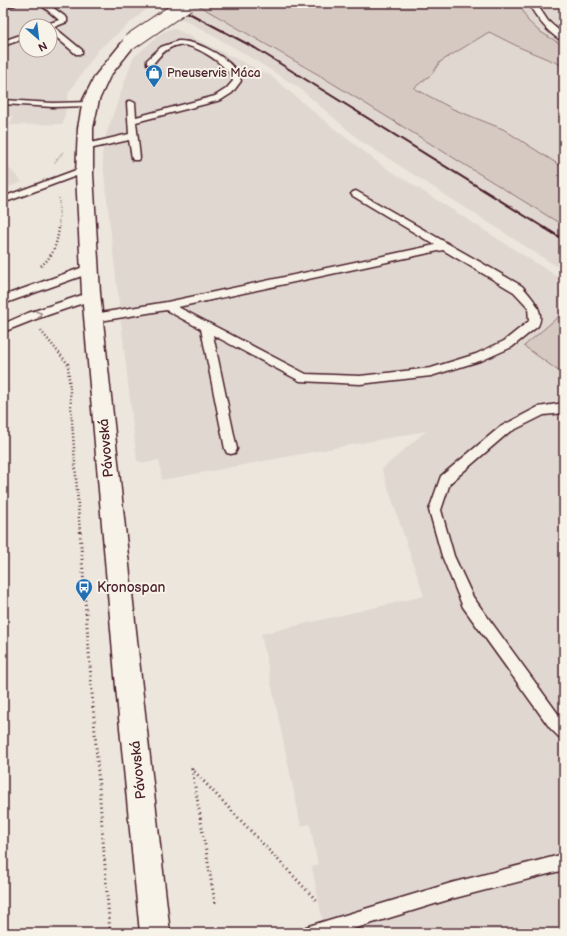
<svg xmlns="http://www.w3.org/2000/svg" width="567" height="936" viewBox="0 0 567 936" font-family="'Balsamiq Sans',sans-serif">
<rect width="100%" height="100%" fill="#ece6dd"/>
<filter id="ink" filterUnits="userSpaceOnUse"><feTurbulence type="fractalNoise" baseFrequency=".025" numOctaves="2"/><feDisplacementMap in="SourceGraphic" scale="8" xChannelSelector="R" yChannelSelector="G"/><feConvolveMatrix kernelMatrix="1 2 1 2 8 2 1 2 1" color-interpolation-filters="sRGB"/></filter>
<g filter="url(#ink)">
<!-- built -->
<path fill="#e0d7d0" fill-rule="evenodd" d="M3,3H194L319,75L564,226V271L361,141L298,87L240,51L187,21L150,6L98,50L69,92L63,124L10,125L13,116H3ZM26,26H50V50H26Z
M519,3L564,6V47L539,31L528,21Z
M173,28L271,76L332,127L380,164L564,281V312L524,346L564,375V933H325L312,867L318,865L310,824L301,826L261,634L424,596L382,469L426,431L162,480L159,460L145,463L137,461L102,155L106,135L133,58L163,32Z
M489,32L521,48L564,66V168L503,129L453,109L414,88L432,74L440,62Z
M3,162L22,182L3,189Z"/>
<!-- green -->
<path fill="#d5c9c2" stroke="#907476" d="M199,3H519L528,21L539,31L564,46V66L521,48L489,32L440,62L432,74L414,88L453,109L503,129L564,168V226L319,75L196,4Z
M564,312V375L524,346Z"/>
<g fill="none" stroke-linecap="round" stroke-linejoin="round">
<!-- lane casing -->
<g stroke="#4a1f2b" stroke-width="3">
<path id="lane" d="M16,3L15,5L3,8V4Z
M39,3H47L67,18V22L54,27L82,50V54H76L50,32V26H46L47,24L59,20Z
M528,3H536L548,21L564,35V41C550,37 535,15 528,3Z
M26,33V38L3,46V41Z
M178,41C198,40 236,60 241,81L232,93L221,100L136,122L140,158L139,160H133L132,158L129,140L85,150L82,149L81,147L82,145L129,134L127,103L128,101H131L135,103L136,117L215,96L226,89L233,81C229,65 194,43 178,45C167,47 159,56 153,64H147V60L161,47Z
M3,100L53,103L90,102L94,104L90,106L53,107L3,104Z
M84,167L87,168L88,170L87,172L3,203V197Z
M356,191L522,286C531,297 546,311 538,326L512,347L483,360L431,376L360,384L300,381L213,335L237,449L235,453L231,454L227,453L225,449L201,329L166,310L94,322L90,321L89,318L90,315L94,314L167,302L435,245L353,196L351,194L353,192ZM443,250L514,292L528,307L529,321L504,341L476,354L431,368L360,376L306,374L178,307Z
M89,265L93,266L94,269L93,272L3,304V296Z
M91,292L95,293L96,296L95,299L36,319L3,332V324L28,313Z
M564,403V413L544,415L508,433L450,483L441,510L454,556L473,597L564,722V739L559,737L550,728L463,607L442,556L429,510L441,476L500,427L538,407Z
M564,854V870L451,899L340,933H304L306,927L312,925L451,883Z"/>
</g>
<!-- secondary casing -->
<g stroke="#4a1f2b" stroke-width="3">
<path id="secondary" d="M130,38L135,39L137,42L110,76L99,100L93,128V174L100,293L142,687L170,933H140L116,687L82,293L76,174L78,128L83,100L95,76L125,39Z"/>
</g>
<!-- path-far2 -->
<path stroke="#4a1f2b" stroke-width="1.5" stroke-dasharray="0.5 2" stroke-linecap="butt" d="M55,162L63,152
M59,229V197"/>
<!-- path-far1 -->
<path stroke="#4a1f2b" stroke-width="2.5" stroke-dasharray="1 2.5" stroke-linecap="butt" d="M41,266C53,256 57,244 59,228
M41,331L68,364L80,533"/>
<!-- path -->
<path stroke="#4a1f2b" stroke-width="3" stroke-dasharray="1 3.5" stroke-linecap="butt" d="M80,532L110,933
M215,903L192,769L318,902"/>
<!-- lane -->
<use href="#lane" fill="#f7f3e8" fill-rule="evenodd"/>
<!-- secondary -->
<use href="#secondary" fill="#f7f3e8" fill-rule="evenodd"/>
<!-- rail-far1 -->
<path stroke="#4a1f2b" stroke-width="2" d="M170,3L255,48L546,229"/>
<!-- rail -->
<path stroke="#4a1f2b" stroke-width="2.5" d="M545,228L564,240"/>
<!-- secondary-bridge casing -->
<g stroke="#4a1f2b" stroke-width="17" stroke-linecap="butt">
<path id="secondary-bridge" d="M130,42L187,3"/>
</g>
<!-- secondary-bridge -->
<use href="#secondary-bridge" stroke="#f7f3e8" stroke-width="15"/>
</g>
<!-- one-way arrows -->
<defs><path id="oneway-chevron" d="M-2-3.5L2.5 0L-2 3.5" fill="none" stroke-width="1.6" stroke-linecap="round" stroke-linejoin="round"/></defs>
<use stroke="#a0898a" href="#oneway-chevron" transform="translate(39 314) rotate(-19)"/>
</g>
<!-- icons -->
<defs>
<g id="shop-pin" transform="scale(0.9)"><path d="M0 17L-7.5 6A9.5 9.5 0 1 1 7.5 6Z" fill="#1f6fb2" stroke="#f7f3e8"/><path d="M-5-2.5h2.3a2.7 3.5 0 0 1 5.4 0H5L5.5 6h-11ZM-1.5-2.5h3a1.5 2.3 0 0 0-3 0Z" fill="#fff"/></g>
<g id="bus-pin" transform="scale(0.9)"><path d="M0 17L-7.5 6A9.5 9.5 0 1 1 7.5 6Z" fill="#1f6fb2" stroke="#f7f3e8"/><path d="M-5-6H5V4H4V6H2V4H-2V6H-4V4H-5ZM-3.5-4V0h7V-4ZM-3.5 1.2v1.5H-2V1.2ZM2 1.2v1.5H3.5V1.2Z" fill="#fff"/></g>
</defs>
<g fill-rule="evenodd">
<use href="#shop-pin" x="154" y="73"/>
<use href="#bus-pin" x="84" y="587"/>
</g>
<g text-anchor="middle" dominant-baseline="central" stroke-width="4" stroke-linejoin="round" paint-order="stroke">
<!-- far-poi labels -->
<g font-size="12" fill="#4a1f2b" stroke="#f7f3e8" text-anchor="start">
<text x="167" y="73">Pneuservis Máca</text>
</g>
<!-- street labels -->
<g font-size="14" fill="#4a1f2b" stroke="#f7f3e8">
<text transform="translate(106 448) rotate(-95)">Pávovská</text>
<text transform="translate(138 770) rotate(-96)">Pávovská</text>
</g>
<!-- poi labels -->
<g font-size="14" fill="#4a1f2b" stroke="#f7f3e8" text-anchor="start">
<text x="97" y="587">Kronospan</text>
</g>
</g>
<!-- margin -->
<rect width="567" height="936" fill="none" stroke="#f7f3e8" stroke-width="16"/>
<rect x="8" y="8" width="551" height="920" fill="none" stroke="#4a1f2b" stroke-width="1.5" filter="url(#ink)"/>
<!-- north arrow -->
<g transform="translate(38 38) rotate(152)"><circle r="19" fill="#f7f3e8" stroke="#b29e9c"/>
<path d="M0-3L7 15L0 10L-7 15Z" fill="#1f6fb2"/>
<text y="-6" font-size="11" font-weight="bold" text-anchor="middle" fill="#4a1f2b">N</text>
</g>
</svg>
